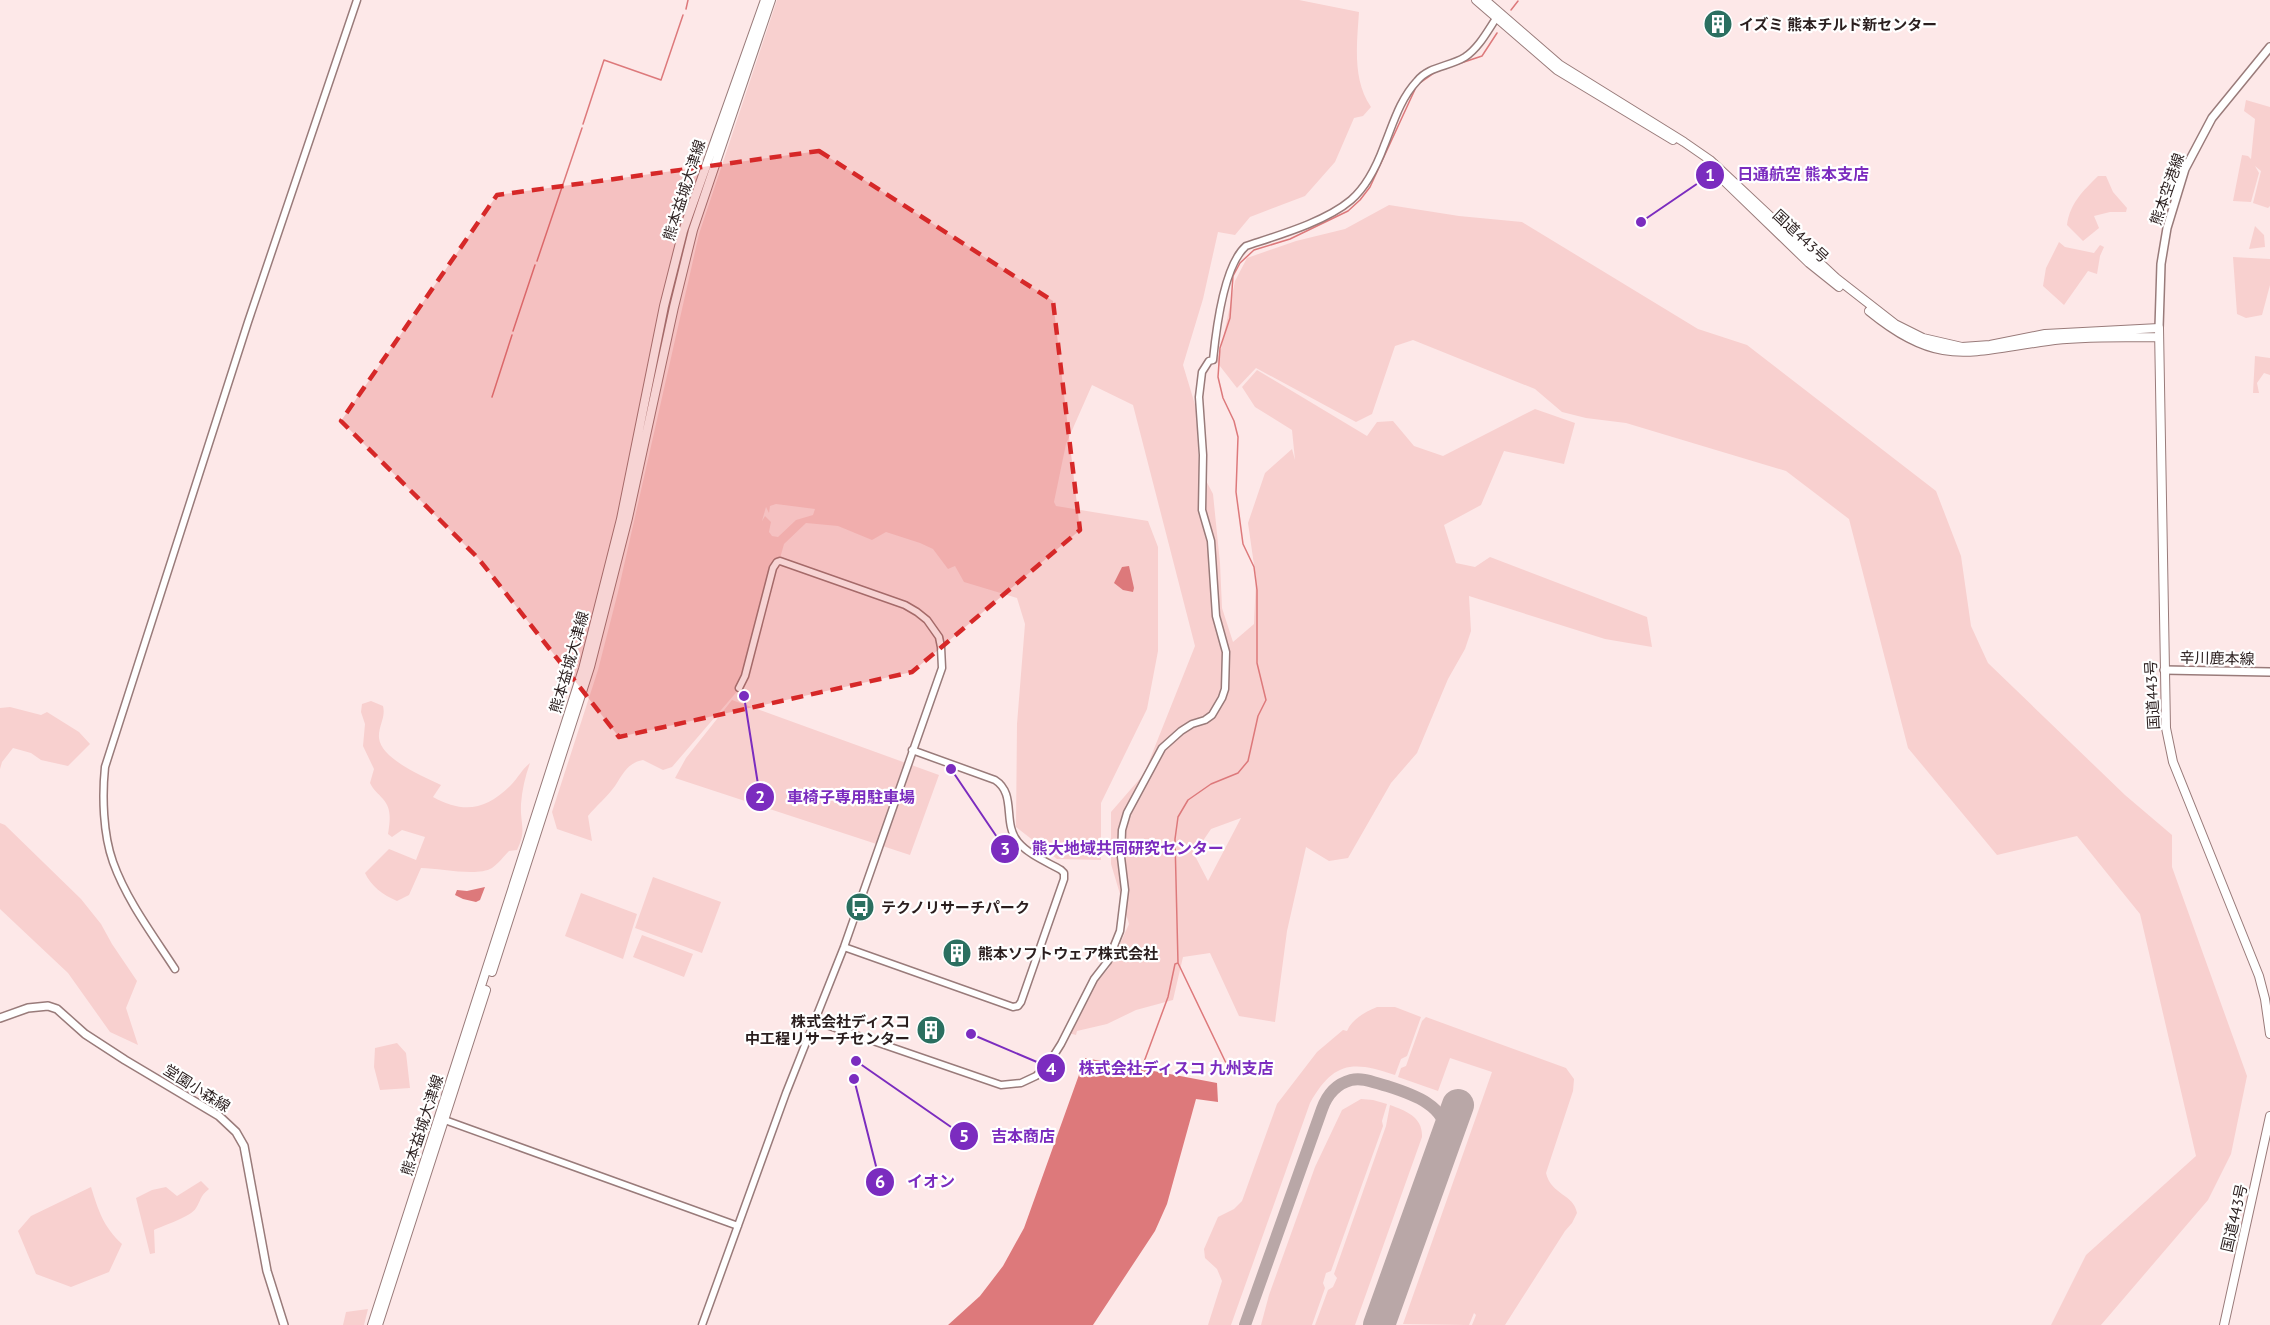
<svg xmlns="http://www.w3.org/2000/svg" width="2270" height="1325" viewBox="0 0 2270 1325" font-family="'PT Sans','Noto Sans JP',sans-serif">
<rect width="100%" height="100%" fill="#fde8e8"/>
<!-- green -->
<path fill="#f8d0cf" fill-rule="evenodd" d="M777,0H1299L1359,12C1357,43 1352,80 1371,107L1363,116L1354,118L1335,162L1305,196L1250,217L1235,235L1218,232L1203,299L1183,365L1196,408L1199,467L1213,494L1220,563L1222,608L1233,642L1254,624L1256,579L1248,523L1265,473L1292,449L1295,460L1292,430L1255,407L1242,387L1257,370L1367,436L1377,422L1393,421L1414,446L1443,456L1535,409L1575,423L1564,464L1504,451L1481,505L1444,525L1456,563L1475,567L1490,557L1647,617L1652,647L1605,639L1469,596L1471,631L1465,649L1448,679L1417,753L1391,783L1348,858L1329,861L1306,847L1287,931L1275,1022L1239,1016L1210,953L1183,957L1173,1000L1136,1010L1107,1024L1077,1031L1076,1035L1068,1033L1093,986L1109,968L1129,924L1111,864V812L1144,774L1195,646L1133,405L1092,385L1066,444L1054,502L1056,506L1148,521L1158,547V651L1147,709L1101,803V860L1057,859L1016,827L1017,724L1025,624L1017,598L964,582L955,566L948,569L933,549L920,543L886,532L872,540L838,526L806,523L784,544L746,681L672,767L663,770L643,760C627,763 623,774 615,786C607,797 596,806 588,816L592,841L557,829L552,812L598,670L618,592L699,234ZM776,504L815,509L813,515L796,520L778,537L772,536L769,532L771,522L765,516L762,521L766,507L769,513L770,506ZM1241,818L1208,881L1194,854L1211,829Z
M2246,100L2270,107V206L2268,208L2253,203L2261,171L2255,166L2259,173L2251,202L2233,201L2242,155L2248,156L2251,159L2255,119L2244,111Z
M2098,176H2106L2113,192L2127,208L2126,212H2110L2094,216L2099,228L2083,241L2067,225C2070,203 2083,191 2098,176Z
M1389,205L1459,216L1522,222L1698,329L1747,345L1936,491L1961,556L1971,626L1988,663L2125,795L2172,835V867L2247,1076L2231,1154L2208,1200L2101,1325H2051L2086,1255L2196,1156L2140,914L2077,836L1997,855L1908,748L1849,519L1786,471L1626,423L1586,418L1562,412L1535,389L1413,340L1395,346L1372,414L1356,422L1256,368L1237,388L1216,361L1221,349L1235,281L1247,258L1296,241L1345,229Z
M2255,226L2264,235L2265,247L2249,249Z
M2059,242L2065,247L2094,253L2100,245L2104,247L2100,256L2097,274L2088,271L2064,305L2043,286L2046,268Z
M2233,257L2270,259V285L2262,315L2246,318L2237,314Z
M2255,356L2270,358V375L2264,373L2257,383L2259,393H2253Z
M732,700L939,775L910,855L675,778L686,758Z
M371,701L383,706C386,718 378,726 379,738C381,759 424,777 441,785L433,797C464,814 486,810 511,785C518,778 522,769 530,763C525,777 522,790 521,804C520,825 527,830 517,850L509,851C504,856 498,864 492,868C477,877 440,868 421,868L409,895L397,901C383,895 371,886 365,873L389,849L416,860L425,837L402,830L392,837L388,834C390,821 392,809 383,799C378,793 374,791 370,783L374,769L363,746L365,724L361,712L362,704Z
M10,707L41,715L47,712L79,732L90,744L68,766L41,760L31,753L13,748L2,762L0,769V708Z
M0,823L5,825L81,899L101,924L112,944L137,981L126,1008L138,1045L110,1032L68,973L0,909Z
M653,877L721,902L702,953L635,928Z
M581,893L637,914L623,959L565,936Z
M642,935L693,954L684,977L633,957Z
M1377,1007H1395L1421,1017L1407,1056L1401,1059L1395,1075C1352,1060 1333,1062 1310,1103L1231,1325H1208L1222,1281L1217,1269L1205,1258L1204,1249L1218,1217L1234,1209L1242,1201L1277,1104L1317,1052L1343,1030L1347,1031C1352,1019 1365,1012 1377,1007Z
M1426,1017L1566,1068L1574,1079L1573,1091L1546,1173C1551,1195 1574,1194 1577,1213L1572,1223L1565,1231L1505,1325H1472L1476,1315L1474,1313L1469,1325L1403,1324L1492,1072L1450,1058L1438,1091L1398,1077L1401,1068L1406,1066L1422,1021Z
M397,1043L406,1053L410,1088L380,1090L374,1067L375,1048Z
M1361,1099L1373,1100L1387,1104L1382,1121L1383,1126L1331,1271L1326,1273L1323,1283L1325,1288L1312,1325H1261L1269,1295L1315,1167L1342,1110Z
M1390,1105C1406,1111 1423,1117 1422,1137L1355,1325H1315L1328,1290L1333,1287L1337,1278L1334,1274L1386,1126Z
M201,1181L209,1189C199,1197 202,1199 196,1208C191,1217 164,1225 154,1230L155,1253L150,1254L136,1198L152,1190L166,1187L177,1196Z
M91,1187C99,1212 103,1226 122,1244L109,1272L71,1287L36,1274L18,1231L31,1216Z
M368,1309L364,1325H343L346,1312Z"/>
<!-- water -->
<path fill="#dd797b" d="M1129,566L1134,588L1133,592L1123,590L1114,583L1122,567Z
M485,887L480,900L476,902L463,899L455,895L457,890L467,891Z
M1085,1058L1217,1083L1218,1102L1196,1099L1167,1204L1155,1231L1093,1325H948L980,1296L1003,1266L1024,1228Z"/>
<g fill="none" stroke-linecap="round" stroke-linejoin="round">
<!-- stream -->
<path stroke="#dd797b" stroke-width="1.5" d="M686,9L688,0
M1511,10L1518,1
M1455,65L1482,56L1497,33
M583,124L604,60L661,80L683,15
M537,261L582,128
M513,331L535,265
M492,397L512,335
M1226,1063L1178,963L1175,839L1178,817L1188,800L1211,784L1238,773L1248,761L1258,716L1266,700L1257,663V590L1254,567L1243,544L1236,492L1238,437L1234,421L1223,398L1218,377L1220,348L1230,318L1233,276L1240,263L1254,250L1290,239L1348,211L1360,200L1370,187L1417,85L1437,71
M1141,1070L1168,997L1175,964L1178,963"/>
<!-- taxiway -->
<path stroke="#b9a7a7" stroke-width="12" d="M1245,1325L1322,1109C1327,1095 1336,1084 1351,1080C1363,1077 1375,1083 1387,1086C1412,1094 1447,1105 1447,1137"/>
<!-- runway -->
<path stroke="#b9a7a7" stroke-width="32" d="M1379,1325L1458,1105"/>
<!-- tertiary casing -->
<g stroke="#997b7a" stroke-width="9">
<path id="tertiary" d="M844,947L1013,1007L1018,1006L1021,1002L1064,879V873L1061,870C1047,862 1029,855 1018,842C1002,823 1017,794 995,780L912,750
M175,969C153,935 127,901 113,862C103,834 102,796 105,767L248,322L357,0
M815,1021L1001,1085L1021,1083L1036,1076L1049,1063L1061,1044L1094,979L1108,961L1120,931L1125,890L1121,857L1122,830L1127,813L1162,748L1181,731L1192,724L1205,720L1212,715L1222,698L1225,689L1226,652L1216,616L1211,541L1202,510L1203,455L1199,397L1202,372L1209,361L1213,360C1216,330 1224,265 1246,246C1279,235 1325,222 1351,200C1366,187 1377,165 1384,146C1393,124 1400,99 1417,81C1429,66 1449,67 1465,57C1480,47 1489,28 1499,14
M442,1119L738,1226
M702,1325L786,1093L844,947L942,668L941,647L939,637L927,620L917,612L905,605L780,561L777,562L773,568L745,676L739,688"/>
</g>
<!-- secondary casing -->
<g stroke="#997b7a" stroke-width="10">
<path id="secondary" d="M2159,328L2161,264L2167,228L2185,169L2212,118L2270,47
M2164,670L2270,672
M0,1018L28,1008L48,1006L57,1009L85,1034L125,1060L219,1116L236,1132L244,1146L267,1271L284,1325"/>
</g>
<!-- primary casing -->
<g stroke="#997b7a" stroke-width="10">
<path id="primary" d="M492,972L590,667L628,518L674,307L693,230L771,0
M372,1325L583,669L621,519L664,306L683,231L765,0
M378,1325L486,990"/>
</g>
<!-- trunk casing -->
<g stroke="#997b7a" stroke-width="10">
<path id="trunk" d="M1476,0L1557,70L1673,140
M1485,0L1560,65L1684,142L1710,160L1836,278L1895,324L1923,338L1962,347L1990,345L2045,334L2159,328L2166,728L2173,762L2259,976L2265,999L2270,1034
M1718,175L1809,263L1839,287
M1869,311C1939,368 1967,352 2048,341C2084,336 2122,338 2159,337
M2224,1325L2270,1116"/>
</g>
<!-- tertiary -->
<use href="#tertiary" stroke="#fff" stroke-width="6"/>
<!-- secondary -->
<use href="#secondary" stroke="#fff" stroke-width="7"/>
<!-- primary -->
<use href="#primary" stroke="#fff" stroke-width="8"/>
<!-- trunk -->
<use href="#trunk" stroke="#fff" stroke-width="8"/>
</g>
<!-- marked area -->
<path fill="#d62828" fill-opacity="0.2" stroke="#d62828" stroke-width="4.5" stroke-dasharray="12 8" stroke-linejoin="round" d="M819,151L1053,301L1080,530L912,672L619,737L478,558L341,421L497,195Z"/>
<!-- icons -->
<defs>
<g id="building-disc" transform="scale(1.5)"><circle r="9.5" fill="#2b6f60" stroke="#fff"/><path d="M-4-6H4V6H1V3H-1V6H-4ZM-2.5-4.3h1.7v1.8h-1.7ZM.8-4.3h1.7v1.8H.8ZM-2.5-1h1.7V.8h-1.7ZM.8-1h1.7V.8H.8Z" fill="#fff"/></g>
<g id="bus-disc" transform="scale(1.5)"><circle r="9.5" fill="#2b6f60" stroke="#fff"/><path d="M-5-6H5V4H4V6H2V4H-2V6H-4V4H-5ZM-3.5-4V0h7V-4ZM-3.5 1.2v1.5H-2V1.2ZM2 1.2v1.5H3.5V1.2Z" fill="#fff"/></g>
</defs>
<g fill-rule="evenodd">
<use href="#building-disc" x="1718" y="24"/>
<use href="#bus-disc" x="860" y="907"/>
<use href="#building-disc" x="957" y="953"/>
<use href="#building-disc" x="931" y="1030"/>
</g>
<g text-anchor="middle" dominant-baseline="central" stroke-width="4.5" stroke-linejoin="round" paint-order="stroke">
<!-- poi labels -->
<g font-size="15" font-weight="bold" fill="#2a1e1e" stroke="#fff" text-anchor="start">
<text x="1739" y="24">イズミ 熊本チルド新センター</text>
<text x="881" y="907">テクノリサーチパーク</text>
<text x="978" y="953">熊本ソフトウェア株式会社</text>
<text x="910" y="1021" text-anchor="end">株式会社ディスコ<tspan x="910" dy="17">中工程リサーチセンター</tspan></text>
</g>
<!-- street labels -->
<g font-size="15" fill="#2a1e1e" stroke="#fff">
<text transform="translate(2167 189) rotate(-71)">熊本空港線</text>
<text transform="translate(684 190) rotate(-72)">熊本益城大津線</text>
<text transform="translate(1801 236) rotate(43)">国道443号</text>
<text transform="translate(2217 658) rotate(1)">辛川鹿本線</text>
<text transform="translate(569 662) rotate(-74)">熊本益城大津線</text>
<text transform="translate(2152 695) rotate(-93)">国道443号</text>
<text transform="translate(197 1088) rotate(32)">堂園小森線</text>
<text transform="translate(422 1125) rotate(-72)">熊本益城大津線</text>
<text transform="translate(2234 1218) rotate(-77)">国道443号</text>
</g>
</g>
<!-- callouts -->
<path fill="none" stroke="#7b2cbf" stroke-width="2" d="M1641 222L1710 175M744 696L760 797M951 769L1005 849M971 1034L1051 1068M856 1061L964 1136M854 1079L880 1182"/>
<g fill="#7b2cbf" stroke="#fff" stroke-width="2">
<circle cx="1641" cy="222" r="6"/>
<circle cx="744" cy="696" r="6"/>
<circle cx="951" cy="769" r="6"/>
<circle cx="971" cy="1034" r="6"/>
<circle cx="856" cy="1061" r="6"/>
<circle cx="854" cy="1079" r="6"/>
<circle cx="1710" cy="175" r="15"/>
<circle cx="760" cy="797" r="15"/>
<circle cx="1005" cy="849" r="15"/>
<circle cx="1051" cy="1068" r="15"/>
<circle cx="964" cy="1136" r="15"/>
<circle cx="880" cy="1182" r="15"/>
</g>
<g font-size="18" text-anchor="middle" font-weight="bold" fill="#fff">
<text x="1710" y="181">1</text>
<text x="760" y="803">2</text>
<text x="1005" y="855">3</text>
<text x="1051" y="1075">4</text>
<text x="964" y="1142">5</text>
<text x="880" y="1188">6</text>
</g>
<g font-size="16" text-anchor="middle" font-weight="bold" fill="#7b2cbf" stroke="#fff" stroke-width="4.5" stroke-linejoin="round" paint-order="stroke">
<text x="1803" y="180">日通航空 熊本支店</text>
<text x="851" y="803">車椅子専用駐車場</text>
<text x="1128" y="854">熊大地域共同研究センター</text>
<text x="1176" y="1074">株式会社ディスコ 九州支店</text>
<text x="1023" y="1142">吉本商店</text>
<text x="931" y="1187">イオン</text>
</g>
</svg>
